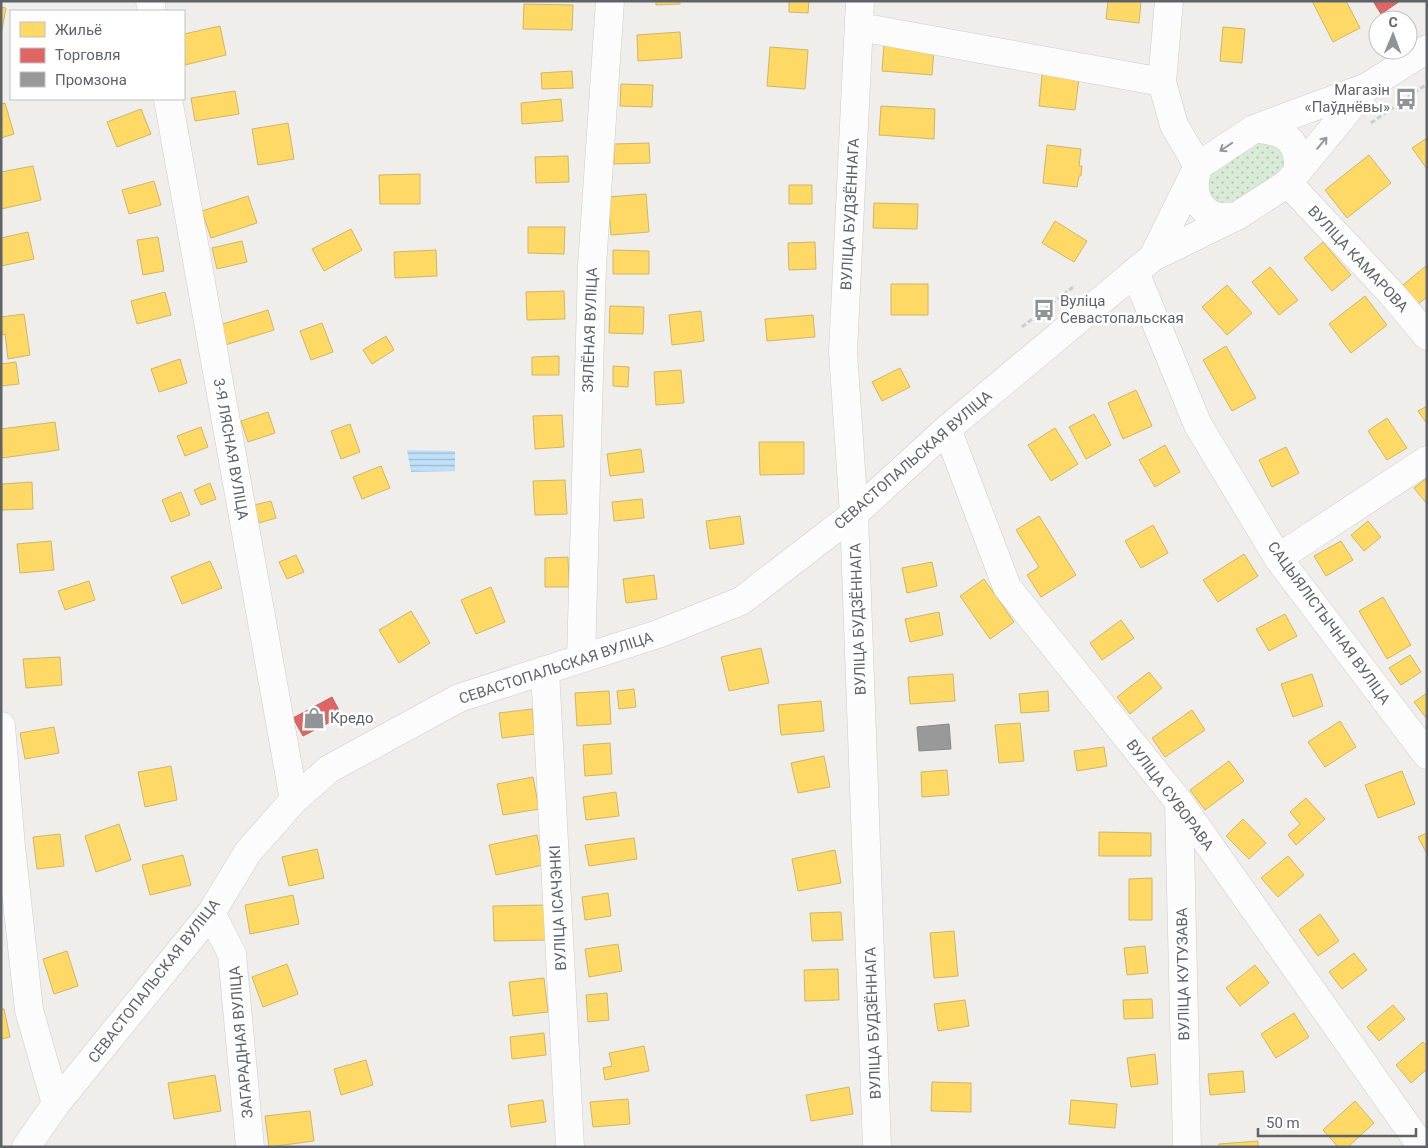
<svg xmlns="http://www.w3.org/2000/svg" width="1428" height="1148" viewBox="0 0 1428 1148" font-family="Roboto,sans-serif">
<defs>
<pattern id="grass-dots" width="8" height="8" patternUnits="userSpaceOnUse" patternTransform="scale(1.25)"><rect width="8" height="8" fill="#d8ebd6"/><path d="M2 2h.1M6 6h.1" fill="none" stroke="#b2c2b1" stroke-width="1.8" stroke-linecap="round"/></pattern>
<pattern id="water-rules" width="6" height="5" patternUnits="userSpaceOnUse" patternTransform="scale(1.25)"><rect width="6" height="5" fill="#bfe0f9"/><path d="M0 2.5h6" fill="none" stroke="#9eb9cd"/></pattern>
</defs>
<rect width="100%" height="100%" fill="#efeeea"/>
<!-- grass -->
<path fill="url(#grass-dots)" d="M1255,139L1281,141L1288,169L1235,209L1207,198L1208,170Z"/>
<!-- water -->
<path fill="url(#water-rules)" d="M407,450L455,451V471L411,472Z"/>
<!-- homes -->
<path fill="#ffd966" stroke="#cfb667" d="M656,1H680V4L656,5Z
M789,1H809L808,13L789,12Z
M1108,1H1141L1139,23L1106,19Z
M1312,1H1346L1360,28L1333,42Z
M524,4L573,5L572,30L523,29Z
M1,7L6,8L1,35Z
M220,26L226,55L185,65L184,34Z
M1223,27L1245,29L1242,63L1220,61Z
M680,32L682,58L638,61L637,35Z
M884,45L934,49L932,75L882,71Z
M770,47L808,50L805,89L767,86Z
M1043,66L1080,70L1075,110L1039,106Z
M572,71L573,88L542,89L541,73Z
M621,84L653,85L652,107L620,106Z
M235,91L239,114L195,121L191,98Z
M561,99L563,121L522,124L521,103Z
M5,103L14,134L1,138V104Z
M881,106L935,109L934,139L879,135Z
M141,109L151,134L117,147L107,122Z
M288,123L294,159L258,165L252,129Z
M1427,138V169L1412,148Z
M649,143L650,163L614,164V144Z
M1047,145L1081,149L1079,166H1082L1081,176H1079L1077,187L1043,183Z
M1369,155L1391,183L1347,218L1325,190Z
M568,156L569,182L536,183L535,157Z
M33,166L41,200L1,209V172Z
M420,174V204H380L379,175Z
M154,181L161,205L129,214L122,190Z
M789,185H812V204H789Z
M646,194L649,232L611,235L608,197Z
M248,196L257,223L211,238L202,211Z
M874,203L918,204L917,229L873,228Z
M1055,221L1087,241L1074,262L1042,243Z
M528,227H565L564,254L528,253Z
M351,229L362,250L324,271L312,249Z
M28,232L34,259L1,266V238Z
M158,237L164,271L143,275L137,240Z
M242,241L247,262L217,269L212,248Z
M815,242L816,269L789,270L788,243Z
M1323,242L1351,275L1332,291L1304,258Z
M436,250L437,276L395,278L394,252Z
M613,250L649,251V274H613Z
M1427,265V297L1418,304L1403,285Z
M1270,267L1298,300L1279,315L1252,282Z
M891,284H928V315H891Z
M1227,285L1252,313L1227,335L1202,307Z
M564,291L565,319L527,320L526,292Z
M165,292L171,315L137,324L131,301Z
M1365,296L1387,325L1351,353L1329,324Z
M610,306L644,307L643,334L609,333Z
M268,310L274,330L222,346L216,326Z
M701,311L704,341L672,345L669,315Z
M24,314L30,355L8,359L5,334L1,335V317Z
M813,315L815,337L767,341L765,319Z
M322,323L333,352L311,360L300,331Z
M386,336L394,350L372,364L363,350Z
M1226,346L1256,398L1232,411L1203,360Z
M559,356V375H532V357Z
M180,359L187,383L159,392L151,369Z
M16,362L19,384L1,386V364Z
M613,366L629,367L628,387L613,386Z
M900,368L910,387L882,401L872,382Z
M681,370L684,403L656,405L654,372Z
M1136,390L1152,426L1123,439L1108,403Z
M1427,406V424L1418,411Z
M268,412L275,433L248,442L241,421Z
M1094,414L1111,445L1086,459L1069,427Z
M562,415L564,447L535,449L533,416Z
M1387,418L1407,448L1387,460L1368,431Z
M55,422L59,450L2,458L1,429Z
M350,424L360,452L341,459L331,431Z
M201,427L208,447L185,456L177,436Z
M1055,428L1078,464L1051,481L1028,445Z
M759,442H804V474L760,475Z
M1165,445L1180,472L1155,487L1139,460Z
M1286,447L1299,473L1272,487L1259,460Z
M641,449L644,472L610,476L607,454Z
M381,466L390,488L362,499L353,477Z
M1427,478V504L1414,488Z
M565,480L567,514L535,515L533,481Z
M32,482L33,509L2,510V484Z
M210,483L216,499L201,505L194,490Z
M181,492L190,515L171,522L162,500Z
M642,499L644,518L614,521L612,502Z
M271,501L276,518L259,523L254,505Z
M740,516L744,544L710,549L706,521Z
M1039,516L1076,575L1041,597L1027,575L1039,567L1016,530Z
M1368,521L1381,537L1364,551L1351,535Z
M1153,525L1168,553L1141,568L1125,541Z
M51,541L54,570L20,573L17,544Z
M1341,541L1353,560L1326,576L1314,556Z
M1244,554L1258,576L1218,602L1203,580Z
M296,555L304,572L287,579L279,562Z
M568,557L569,587H545V558Z
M210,561L222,588L182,604L171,577Z
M932,562L937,586L907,593L902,568Z
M654,575L657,599L626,603L623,579Z
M984,579L1014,622L990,639L960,596Z
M89,581L95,600L65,610L58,591Z
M491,587L505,622L476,634L461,600Z
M1383,597L1411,645L1387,659L1359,611Z
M411,611L430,643L399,663L379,630Z
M939,612L943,635L910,642L905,619Z
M1285,614L1297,636L1269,651L1256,629Z
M1121,620L1134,638L1102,660L1090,643Z
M761,648L769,683L729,691L721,657Z
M1410,655L1421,672L1401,685L1389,668Z
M60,657L62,685L26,688L23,659Z
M1149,672L1162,688L1130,714L1117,697Z
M953,674L955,701L910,704L908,677Z
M1312,674L1323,706L1293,717L1281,684Z
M634,689L636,707L619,709L617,691Z
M609,691L611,724L577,726L575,693Z
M1048,691L1049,711L1021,713L1019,694Z
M1427,693V719L1414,702Z
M821,701L824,731L781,735L778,705Z
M532,709L535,734L502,738L499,713Z
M1192,710L1205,730L1165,757L1152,738Z
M1340,721L1356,747L1325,767L1308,742Z
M1020,723L1024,761L999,763L995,725Z
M54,727L59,753L25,759L20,733Z
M610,743L612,774L585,776L583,745Z
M1104,747L1107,766L1077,771L1074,751Z
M824,756L830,787L798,793L791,763Z
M1229,761L1244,781L1205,810L1190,790Z
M171,766L177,800L145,807L138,772Z
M947,770L949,795L922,797L921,772Z
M1402,771L1415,804L1378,818L1365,785Z
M533,777L539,809L503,815L497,784Z
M616,792L619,816L586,820L583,797Z
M1306,798L1325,819L1296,845L1288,835L1300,824L1290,812Z
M1243,819L1266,843L1249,859L1226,836Z
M119,824L131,860L96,872L85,836Z
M1099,832L1151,833V856H1099Z
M1427,833V854L1418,837Z
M60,834L64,866L37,869L33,837Z
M537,835L543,865L496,875L489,845Z
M634,838L637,859L589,866L585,845Z
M317,849L324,878L289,886L282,857Z
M835,850L841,883L798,891L792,859Z
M183,855L191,885L150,895L142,865Z
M1288,856L1304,875L1278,897L1261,878Z
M1152,878V920H1129V879Z
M608,893L611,916L585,920L582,897Z
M293,895L299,924L250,934L245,905Z
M545,905L546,940L494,941L493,906Z
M841,912L843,940L812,941L810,913Z
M1320,914L1339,941L1318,956L1299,930Z
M954,931L958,976L934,978L930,933Z
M618,944L622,971L589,977L585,949Z
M1145,946L1148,973L1127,975L1124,948Z
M67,951L78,986L54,994L43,959Z
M1354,953L1367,970L1342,989L1329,972Z
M287,964L298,994L263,1007L252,977Z
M1255,965L1269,983L1240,1006L1226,988Z
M838,969L839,1000L805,1001L804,970Z
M544,978L548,1012L513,1016L509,982Z
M607,993L609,1020L588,1022L586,995Z
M1152,999L1153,1018L1124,1019L1123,1000Z
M965,1000L969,1026L938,1031L934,1004Z
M1393,1005L1405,1019L1379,1041L1367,1027Z
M1,1009H4L10,1037L1,1039Z
M1294,1013L1309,1037L1276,1058L1261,1034Z
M544,1033L546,1055L512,1059L510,1037Z
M1423,1042L1427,1046V1069L1411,1083L1396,1065Z
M644,1046L649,1071L605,1080L603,1068L612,1066L609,1053Z
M1155,1054L1158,1084L1131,1087L1127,1058Z
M366,1060L373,1085L341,1095L334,1069Z
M1243,1071L1245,1092L1210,1095L1208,1074Z
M215,1075L221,1111L174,1119L168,1083Z
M932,1082L971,1083V1112L931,1111Z
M849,1087L853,1114L811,1121L806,1095Z
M628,1099L630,1124L593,1127L590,1102Z
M543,1100L546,1122L511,1127L508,1105Z
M1071,1100L1117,1104L1115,1128L1069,1124Z
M1355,1101L1374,1123L1348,1147H1338L1323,1130Z
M310,1111L314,1141L269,1147L265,1116Z
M1258,1141V1147H1219V1144Z"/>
<!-- shops -->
<path fill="#e06666" stroke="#b96567" d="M1373,1H1400L1381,14Z
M332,697L342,716L303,736L293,718Z"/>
<!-- industry -->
<path fill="#999" stroke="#88898a" d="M949,724L951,749L919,751L917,727Z"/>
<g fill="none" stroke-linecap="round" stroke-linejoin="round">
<!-- minor casing -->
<g stroke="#cbcccc" stroke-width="29">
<path id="minor" d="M150,1L152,11
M860,1L843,352L854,514L877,1147
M1169,1L1162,82L1174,125L1198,166C1197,171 1195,177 1195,182C1193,198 1204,216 1221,217C1226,217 1232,216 1237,216
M860,27L1162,82
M168,99L294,800
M1254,129C1284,130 1300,140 1298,171
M1288,183L1392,294L1427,336
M1153,257L1198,166L1254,129L1367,87L1427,49
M1135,272L1198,425L1278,558L1427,755
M947,429L1007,587L1179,802L1422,1147
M1278,558L1427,460
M581,659L592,266L610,1
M545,670L570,1147
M1,726L11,847L29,1010L56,1104
M1179,802L1187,1147
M211,913L232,954L250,1147
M26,1147L56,1104L211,913L248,852L294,800L329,769L459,698L658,634L741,601L854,514L947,429L1153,257L1237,216L1288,183L1367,87"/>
</g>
<!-- path -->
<path stroke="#cacfcc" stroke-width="3" stroke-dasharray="5 2.5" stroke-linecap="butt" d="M1371,123L1427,84
M1022,327L1073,287"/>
<!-- minor -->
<use href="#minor" stroke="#fdfcfc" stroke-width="28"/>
</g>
<!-- one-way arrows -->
<defs><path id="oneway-shaft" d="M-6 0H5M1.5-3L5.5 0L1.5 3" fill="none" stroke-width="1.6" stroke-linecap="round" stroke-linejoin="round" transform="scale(1.25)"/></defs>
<g stroke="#96999c">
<use href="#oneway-shaft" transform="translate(1322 143) rotate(-50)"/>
<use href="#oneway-shaft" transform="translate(1226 147) rotate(146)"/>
</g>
<!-- icons -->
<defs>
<g id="bus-bare" transform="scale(1.725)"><path d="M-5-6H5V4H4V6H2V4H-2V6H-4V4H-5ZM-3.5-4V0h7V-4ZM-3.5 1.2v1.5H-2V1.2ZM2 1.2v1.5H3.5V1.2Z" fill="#919496" stroke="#fff" stroke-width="2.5" paint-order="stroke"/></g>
<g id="shop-bare" transform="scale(1.725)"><path d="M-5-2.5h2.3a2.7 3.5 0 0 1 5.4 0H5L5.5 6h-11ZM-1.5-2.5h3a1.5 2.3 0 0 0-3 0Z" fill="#919496" stroke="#fff" stroke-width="2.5" paint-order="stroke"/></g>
</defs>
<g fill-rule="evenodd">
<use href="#bus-bare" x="1406" y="99"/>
<use href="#bus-bare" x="1044" y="310"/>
<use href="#shop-bare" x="314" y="718"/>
</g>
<g text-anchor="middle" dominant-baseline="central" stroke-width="5" stroke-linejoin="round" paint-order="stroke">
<!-- poi labels -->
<g font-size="15" fill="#5f6368" stroke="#fff" text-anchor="start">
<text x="1390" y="90" text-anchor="end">Магазін<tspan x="1390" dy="17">«Паўднёвы»</tspan></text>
<text x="1060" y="301">Вуліца<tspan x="1060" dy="17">Севастопальская</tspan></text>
<text x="330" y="718">Кредо</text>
</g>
<!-- street labels -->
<g font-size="15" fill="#5f6368" stroke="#fff">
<text transform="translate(850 214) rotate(-87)">ВУЛІЦА БУДЗЁННАГА</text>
<text transform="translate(1358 259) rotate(47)">ВУЛІЦА КАМАРОВА</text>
<text transform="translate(590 330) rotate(-88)">ЗЯЛЁНАЯ ВУЛІЦА</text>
<text transform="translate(231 449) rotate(80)">3-Я ЛЯСНАЯ ВУЛІЦА</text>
<text transform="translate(913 460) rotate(-41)">СЕВАСТОПАЛЬСКАЯ ВУЛІЦА</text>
<text transform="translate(858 619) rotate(-92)">ВУЛІЦА БУДЗЁННАГА</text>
<text transform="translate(1329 623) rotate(54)">САЦЫЯЛІСТЫЧНАЯ ВУЛІЦА</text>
<text transform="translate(556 668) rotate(-18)">СЕВАСТОПАЛЬСКАЯ ВУЛІЦА</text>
<text transform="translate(1170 795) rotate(53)">ВУЛІЦА СУВОРАВА</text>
<text transform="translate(558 908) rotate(-93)">ВУЛІЦА ІСАЧЭНКІ</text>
<text transform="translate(1183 974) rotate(-91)">ВУЛІЦА КУТУЗАВА</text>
<text transform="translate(154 981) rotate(-52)">СЕВАСТОПАЛЬСКАЯ ВУЛІЦА</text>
<text transform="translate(873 1023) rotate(-92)">ВУЛІЦА БУДЗЁННАГА</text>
<text transform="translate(241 1042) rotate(-95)">ЗАГАРАДНАЯ ВУЛІЦА</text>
</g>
</g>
<!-- border -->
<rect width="1428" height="1148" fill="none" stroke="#5f6368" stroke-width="5"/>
<!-- legend -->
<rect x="10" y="10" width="175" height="90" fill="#ffffff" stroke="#bfc1c3"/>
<rect x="20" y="22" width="25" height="15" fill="#ffd966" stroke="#bfc1c3"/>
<text x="55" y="35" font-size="15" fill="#5f6368">Жильё</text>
<rect x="20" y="48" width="25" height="15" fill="#e06666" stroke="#bfc1c3"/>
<text x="55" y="60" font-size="15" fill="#5f6368">Торговля</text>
<rect x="20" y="72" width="25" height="15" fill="#999999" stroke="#bfc1c3"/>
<text x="55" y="85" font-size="15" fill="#5f6368">Промзона</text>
<!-- north arrow -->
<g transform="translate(1393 35) rotate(1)"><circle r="24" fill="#ffffff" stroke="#bfc1c3"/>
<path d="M0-4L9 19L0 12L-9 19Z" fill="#919496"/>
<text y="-8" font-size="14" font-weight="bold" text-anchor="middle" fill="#5f6368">С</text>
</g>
<!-- scale -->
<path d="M1258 1128v8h158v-8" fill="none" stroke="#5f6368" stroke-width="2.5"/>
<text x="1266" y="1128" font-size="15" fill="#5f6368" stroke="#ffffff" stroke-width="4" paint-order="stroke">50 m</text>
</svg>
